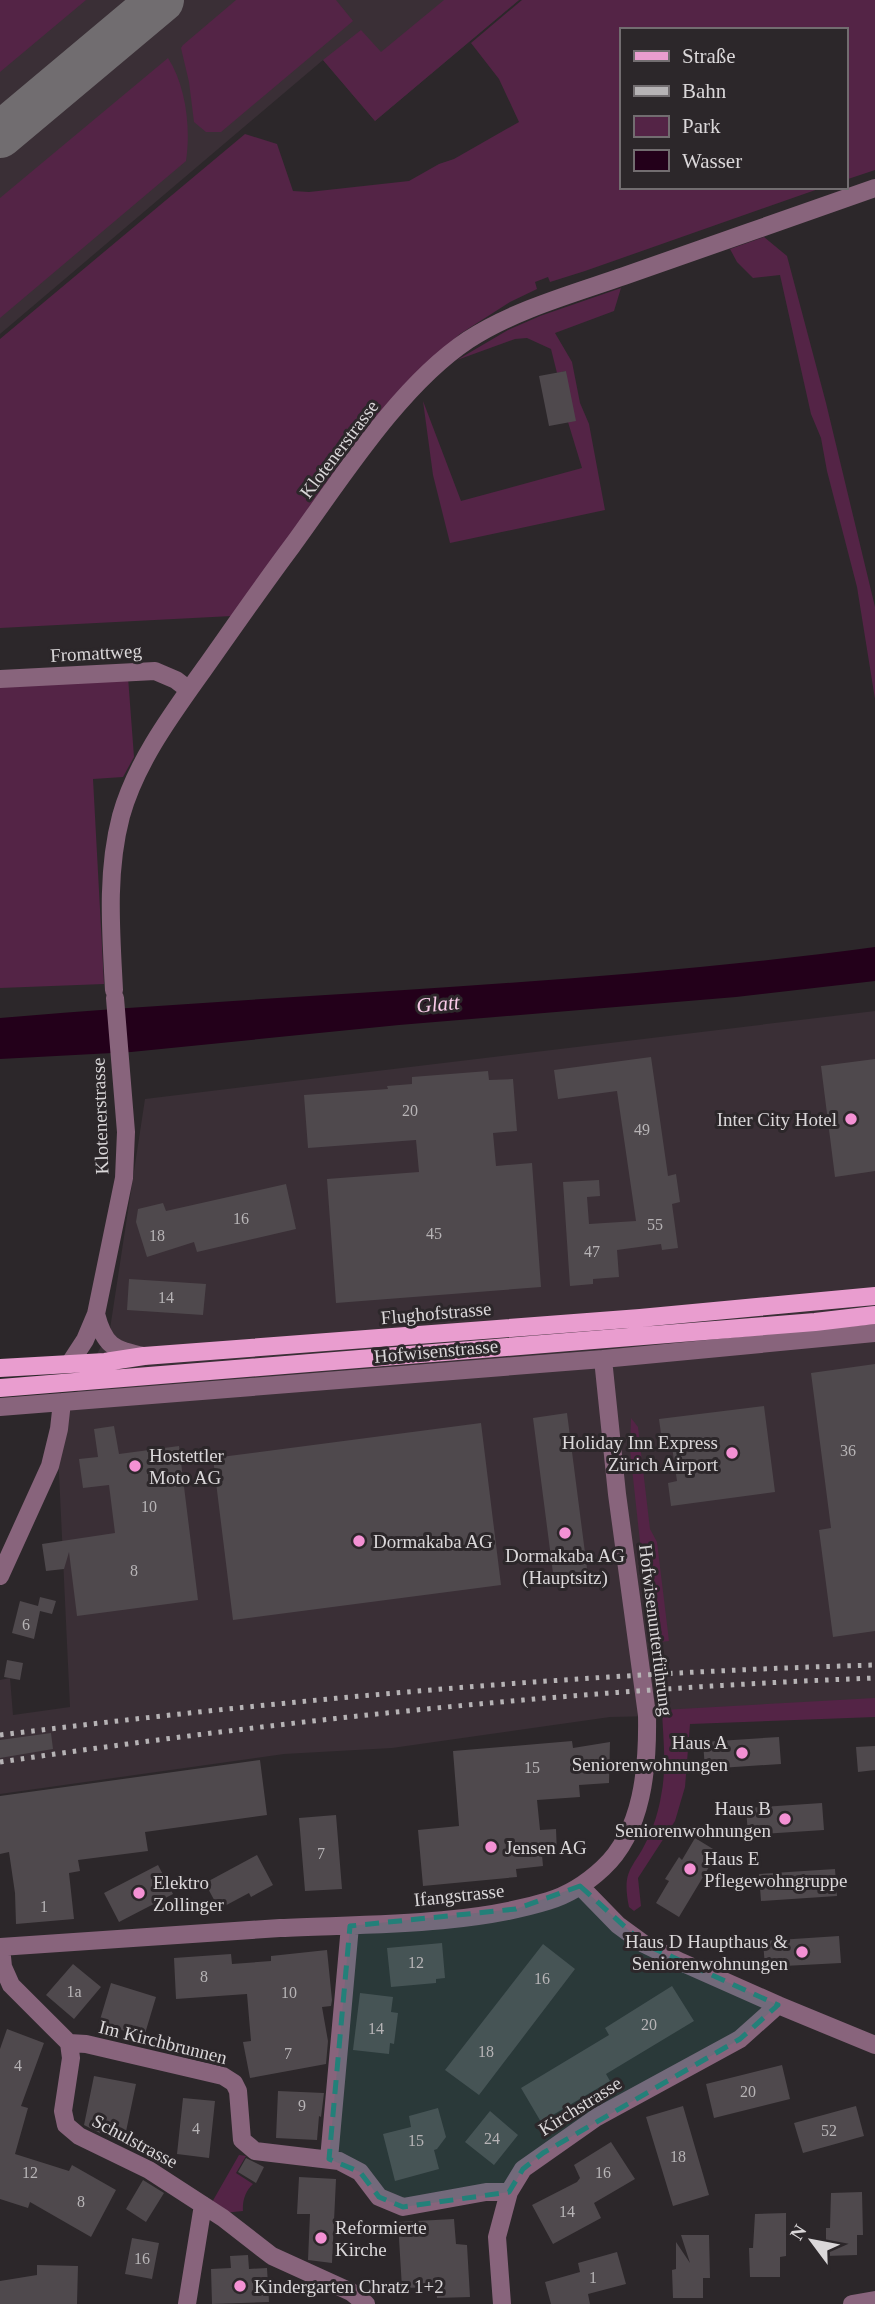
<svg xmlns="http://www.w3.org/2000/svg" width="875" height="2304" viewBox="0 0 875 2304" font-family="'Times New Roman',serif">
<rect width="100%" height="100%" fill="#2c272a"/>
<!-- built -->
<path fill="#3a2f36" d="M0,0H519L375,121L323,60L0,334Z
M875,1011V1716L702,1715L610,1717L392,1748L284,1754L0,1794V1680L10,1678L13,1715L70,1707L57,1431L110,1329L145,1099Z"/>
<!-- green -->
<path fill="#542446" d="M0,0H86L0,72Z
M236,0H336L353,21L221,132H206L194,122L189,82L181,48L183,45Z
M444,0H519L375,121L323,60L361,30L381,52Z
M522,0H875V170L845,180V30H621V187H824L585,271L550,282L548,277L535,282L537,289L510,302L460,334L416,373L232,616L0,628V339L245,134L277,144L293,191L309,192L409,181L439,164L454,159L519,122L499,79L471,43Z
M168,58C186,86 191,128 186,161L0,318V198Z
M764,237L787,256L826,403L875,607V699L857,587L827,471L821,438L811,414L780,275L753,278L737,262L730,249Z
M621,288L614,311L555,333L572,362L580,403L589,424L605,510L450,543L433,475L423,401L461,501L582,468L568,422L566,371L557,373L551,349L527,338L515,339L457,360L508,330L540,316Z
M128,677L134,757L123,777L93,779L104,984L0,988V683Z
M631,1418L638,1427L650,1529L657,1542L669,1641L651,1643L630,1450Z
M875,1698V1717L690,1724L685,1787L675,1821L638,1878L641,1906L634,1911L629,1907C621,1868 634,1869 648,1838C654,1826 659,1809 661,1796C667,1768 663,1738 662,1710Z
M239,2155L246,2156L236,2173L253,2184C246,2190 242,2201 243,2211L223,2213L211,2204Z"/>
<!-- water -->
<path fill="#23001a" d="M875,947V981L736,997L399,1025L131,1052L0,1059V1018C291,993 585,986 875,947Z"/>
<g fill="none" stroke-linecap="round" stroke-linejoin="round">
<!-- taxiway -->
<path stroke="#716d70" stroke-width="46" d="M0,135L161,0"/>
</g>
<!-- building -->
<path fill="#4f494d" d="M566,371L576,421L549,426L539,376Z
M651,1057L668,1176L676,1174L680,1202L672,1204L678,1248L662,1250L661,1244L617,1250L619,1277L593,1279V1284L570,1286L563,1182L599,1180L600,1196L587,1197L589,1224L636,1221L617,1091L558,1099L554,1070Z
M875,1059V1171L835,1177L821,1066Z
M488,1071L489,1080L513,1079L517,1131L493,1133L496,1166L532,1163L541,1287L336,1303L327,1179L419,1172L416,1140L308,1148L304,1095L388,1089L387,1086L412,1084V1077Z
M286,1184L296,1229L197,1252L194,1242L147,1257L136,1222L138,1209L163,1203L166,1211Z
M129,1279L206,1284L203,1315L127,1310Z
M875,1364V1631L833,1637L819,1530L831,1528L811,1373Z
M764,1406L775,1492L671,1506L668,1483L677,1481L671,1440L662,1441L659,1419Z
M567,1413L588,1576L554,1581L533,1418Z
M481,1423L501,1585L233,1620L213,1458Z
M114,1426L119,1454L179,1446L198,1600L77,1616L69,1552L64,1569L46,1571L42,1544L115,1533L109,1485L83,1488L79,1459L98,1457L94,1429Z
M40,1597L56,1601L52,1614L40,1611L34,1639L12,1633L20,1601L38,1606Z
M7,1660L23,1663L20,1680L4,1677Z
M51,1733L53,1749L0,1758V1740Z
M779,1737L781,1764L705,1769L703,1742Z
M572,1741L573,1748L610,1742L609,1783L579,1785L580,1797L537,1800L540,1830L556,1829L557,1854L542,1855L543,1866L516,1869L517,1877L423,1886L418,1830L459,1826L453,1751Z
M875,1746V1770L858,1772L856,1747Z
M260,1760L267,1815L145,1832L148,1851L78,1860L80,1871L69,1873L74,1919L16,1924L15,1893L9,1852L0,1854V1796Z
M822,1803L824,1830L748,1835L746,1808Z
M336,1815L342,1889L305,1891L299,1818Z
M695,1838L718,1852L679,1917L656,1903L669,1881L665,1879L679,1857L682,1860Z
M257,1855L273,1885L251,1897L249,1893L219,1909L205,1883Z
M158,1865L173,1894L119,1922L104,1893Z
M835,1869L837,1896L761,1901L759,1874Z
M839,1936L841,1963L765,1967L763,1941Z
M442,1943L445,1978L436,1979V1983L391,1987L387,1948Z
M543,1944L575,1969L479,2095L445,2070Z
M327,1950L332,2000L331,2006L322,2007L328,2041L326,2064L250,2078L243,2042L251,2041L247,1994L176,1999L174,1958L231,1954L232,1964L271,1961V1956Z
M73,1964L101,1987L74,2019L46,1995Z
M111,1983L156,1997L144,2037L99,2023Z
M672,1986L694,2021L606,2074L610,2081L541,2122L521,2088L609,2035L605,2028Z
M360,1993L393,1997L391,2012L398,2013L394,2044L390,2043L389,2054L353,2050Z
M7,2029L44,2043L21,2106L28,2108L15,2154L69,2171L72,2165L116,2190L91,2237L30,2202L28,2208L0,2199V2049Z
M782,2065L790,2099L714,2118L706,2084Z
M94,2076L136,2084L124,2141L110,2138L84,2125Z
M278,2091L324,2093L321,2117L319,2116L317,2140L276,2138Z
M183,2098L215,2101L209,2158L177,2154Z
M683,2106L709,2195L673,2206L646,2117Z
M856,2106L864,2136L803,2153L794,2123Z
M438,2108L446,2137L437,2149L434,2150L439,2169L395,2181L383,2134L411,2127L409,2116Z
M490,2111L518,2135L494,2165L465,2142Z
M611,2142L635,2179L594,2203L601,2218L553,2244L532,2205L577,2182L580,2178L574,2165Z
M246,2158L264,2167L256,2183L238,2172Z
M299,2177L336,2179L332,2263L308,2260L310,2214H297Z
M143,2180L164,2193L146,2222L126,2209Z
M862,2192L863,2235H857V2255L826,2256V2228H830L831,2193Z
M786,2213V2256L780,2257V2277H750L749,2248H753L755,2214Z
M454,2219L456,2244L467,2245L470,2297L437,2298L436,2287L402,2288L398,2222Z
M681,2235H709L710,2278H703V2298H673L672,2270L676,2269V2242L690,2263Z
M132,2238L159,2243L152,2279L125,2274Z
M617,2252L626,2284L588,2294L590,2304H551L545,2282L580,2272L578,2263Z
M248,2255L249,2269L267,2268L269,2302L212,2304L211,2269L231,2268L230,2256Z
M37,2265L78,2266L77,2304H0V2281L37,2275Z"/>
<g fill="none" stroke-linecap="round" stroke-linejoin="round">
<!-- minor -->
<path stroke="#88647c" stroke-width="18" d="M0,679L155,671L176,680L189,690
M114,990C111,931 106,873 121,816C136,762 172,714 204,669C233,628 262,586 292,546C341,479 399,386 468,340C514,310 572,294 624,276C708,247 791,217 875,188
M96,1314C104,1345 113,1350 144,1356
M70,1363L85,1340L96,1314L124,1178L126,1132L115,998
M0,1407L603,1359L875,1333
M0,1576L50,1466L59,1429L62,1402
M580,1886L618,1925L644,1944L681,1962L778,2005L875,2045
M0,1947C93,1941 187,1934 280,1928C366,1924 467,1926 548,1901C568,1895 588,1882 603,1868C643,1831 648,1767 647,1715L617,1494L603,1359
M1,1947L3,1967L11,1985L69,2043L71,2058L63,2111L66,2125L79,2136L149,2170L223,2218L272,2256L351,2292L366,2304
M69,2043L86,2044L223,2076L234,2083L238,2091L242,2140L255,2151L339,2161L360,2172L379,2197L403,2207L486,2192H509
M329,2159L350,1926
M187,2304L203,2205
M502,2304L497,2237L509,2192L523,2169L597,2117L740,2039L778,2005
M852,2304L875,2300"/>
<!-- major -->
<path stroke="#e99dcf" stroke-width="18" d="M0,1368L105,1362L144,1356L640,1318L875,1296
M0,1388L815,1322L875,1315"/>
<!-- rail -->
<path stroke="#b6b3b5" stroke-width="5" stroke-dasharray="3.5 7" stroke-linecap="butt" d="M0,1735C290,1699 582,1673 875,1665
M0,1762C290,1719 582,1689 875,1678"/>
</g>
<!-- marked area -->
<path fill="#238079" fill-opacity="0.2" stroke="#238079" stroke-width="5" stroke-dasharray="14 9" stroke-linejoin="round" d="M580,1886L644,1944L778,2005L740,2039L543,2153L523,2169L509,2192L403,2207L379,2197L360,2172L329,2159L350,1926L516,1909Z"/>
<!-- markers -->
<g fill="#f491d4" stroke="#2c272a" stroke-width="2.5">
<circle cx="851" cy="1119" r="7"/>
<circle cx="732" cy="1453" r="7"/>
<circle cx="135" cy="1466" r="7"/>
<circle cx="565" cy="1533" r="7"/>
<circle cx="359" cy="1541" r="7"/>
<circle cx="742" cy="1753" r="7"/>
<circle cx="785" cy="1819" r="7"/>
<circle cx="491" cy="1847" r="7"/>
<circle cx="690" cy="1869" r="7"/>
<circle cx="139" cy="1893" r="7"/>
<circle cx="802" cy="1952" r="7"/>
<circle cx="321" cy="2238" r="7"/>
<circle cx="240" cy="2286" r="7"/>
</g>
<g text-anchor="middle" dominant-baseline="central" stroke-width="6" stroke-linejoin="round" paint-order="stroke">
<!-- number labels -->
<g font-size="16" fill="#b7b4b6">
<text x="410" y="1110">20</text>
<text x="642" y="1129">49</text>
<text x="241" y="1218">16</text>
<text x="655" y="1224">55</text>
<text x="434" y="1233">45</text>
<text x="157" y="1235">18</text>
<text x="592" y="1251">47</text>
<text x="166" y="1297">14</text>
<text x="848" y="1450">36</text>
<text x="149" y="1506">10</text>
<text x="134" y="1570">8</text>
<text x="26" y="1624">6</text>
<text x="532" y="1767">15</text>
<text x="321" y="1853">7</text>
<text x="44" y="1906">1</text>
<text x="416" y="1962">12</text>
<text x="204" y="1976">8</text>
<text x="542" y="1978">16</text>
<text x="74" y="1991">1a</text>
<text x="289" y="1992">10</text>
<text x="649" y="2024">20</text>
<text x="376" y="2028">14</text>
<text x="486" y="2051">18</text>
<text x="288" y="2053">7</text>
<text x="18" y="2065">4</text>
<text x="748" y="2091">20</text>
<text x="302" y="2105">9</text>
<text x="196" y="2128">4</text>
<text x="829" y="2130">52</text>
<text x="492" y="2138">24</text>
<text x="416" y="2140">15</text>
<text x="678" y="2156">18</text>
<text x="30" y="2172">12</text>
<text x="603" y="2172">16</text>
<text x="81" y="2201">8</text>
<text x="567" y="2211">14</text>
<text x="142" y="2258">16</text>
<text x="593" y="2277">1</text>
</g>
<!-- street labels -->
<g font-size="19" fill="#dad7d9" stroke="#2c272a">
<text transform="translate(339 449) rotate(-53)">Klotenerstrasse</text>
<text transform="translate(96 653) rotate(-3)">Fromattweg</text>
<text transform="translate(100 1116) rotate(-92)">Klotenerstrasse</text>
<text transform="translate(436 1313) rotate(-5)">Flughofstrasse</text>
<text transform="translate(436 1351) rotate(-5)">Hofwisenstrasse</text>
<text transform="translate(656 1630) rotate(83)">Hofwisenunterführung</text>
<text transform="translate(459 1895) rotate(-6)">Ifangstrasse</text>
<text transform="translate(163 2042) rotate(14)">Im Kirchbrunnen</text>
<text transform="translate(580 2106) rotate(-32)">Kirchstrasse</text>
<text transform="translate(135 2141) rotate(28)">Schulstrasse</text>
</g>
<!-- poi labels -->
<g font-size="19" fill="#dad7d9" stroke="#2c272a" text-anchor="start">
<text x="837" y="1119" text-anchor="end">Inter City Hotel</text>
<text x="718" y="1442" text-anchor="end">Holiday Inn Express<tspan x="718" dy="22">Zürich Airport</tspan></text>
<text x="149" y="1455">Hostettler<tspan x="149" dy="22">Moto AG</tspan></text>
<text x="373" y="1541">Dormakaba AG</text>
<text x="565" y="1555" text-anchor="middle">Dormakaba AG<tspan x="565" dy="22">(Hauptsitz)</tspan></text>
<text x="728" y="1742" text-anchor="end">Haus A<tspan x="728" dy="22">Seniorenwohnungen</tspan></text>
<text x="771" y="1808" text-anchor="end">Haus B<tspan x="771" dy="22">Seniorenwohnungen</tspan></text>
<text x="505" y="1847">Jensen AG</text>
<text x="704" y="1858">Haus E<tspan x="704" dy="22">Pflegewohngruppe</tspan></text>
<text x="153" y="1882">Elektro<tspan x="153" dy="22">Zollinger</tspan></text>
<text x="788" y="1941" text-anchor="end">Haus D Haupthaus &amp;<tspan x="788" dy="22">Seniorenwohnungen</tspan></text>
<text x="335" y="2227">Reformierte<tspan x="335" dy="22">Kirche</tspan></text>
<text x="254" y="2286">Kindergarten Chratz 1+2</text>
</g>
<!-- water labels -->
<g font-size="21" font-style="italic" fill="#f9cbe9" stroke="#2c272a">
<text transform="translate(438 1004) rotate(-5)">Glatt</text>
</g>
</g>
<!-- legend -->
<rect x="620" y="28" width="228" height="161" fill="#2c272a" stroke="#726d70" stroke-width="2"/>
<rect x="634" y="51" width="35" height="10" fill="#e99dcf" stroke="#726d70" stroke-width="2"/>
<text x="682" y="63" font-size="21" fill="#dad7d9">Straße</text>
<rect x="634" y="86" width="35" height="10" fill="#b6b3b5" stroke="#726d70" stroke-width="2"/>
<text x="682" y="98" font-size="21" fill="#dad7d9">Bahn</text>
<rect x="634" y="116" width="35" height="21" fill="#542446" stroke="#726d70" stroke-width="2"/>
<text x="682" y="133" font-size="21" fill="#dad7d9">Park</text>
<rect x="634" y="150" width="35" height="21" fill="#23001a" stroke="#726d70" stroke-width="2"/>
<text x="682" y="168" font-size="21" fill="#dad7d9">Wasser</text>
<!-- north arrow -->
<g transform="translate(812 2241) rotate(302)" stroke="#2c272a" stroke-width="5" paint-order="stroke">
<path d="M0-5L12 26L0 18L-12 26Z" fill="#dad7d9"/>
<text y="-10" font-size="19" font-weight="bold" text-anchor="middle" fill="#dad7d9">N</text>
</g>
</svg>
